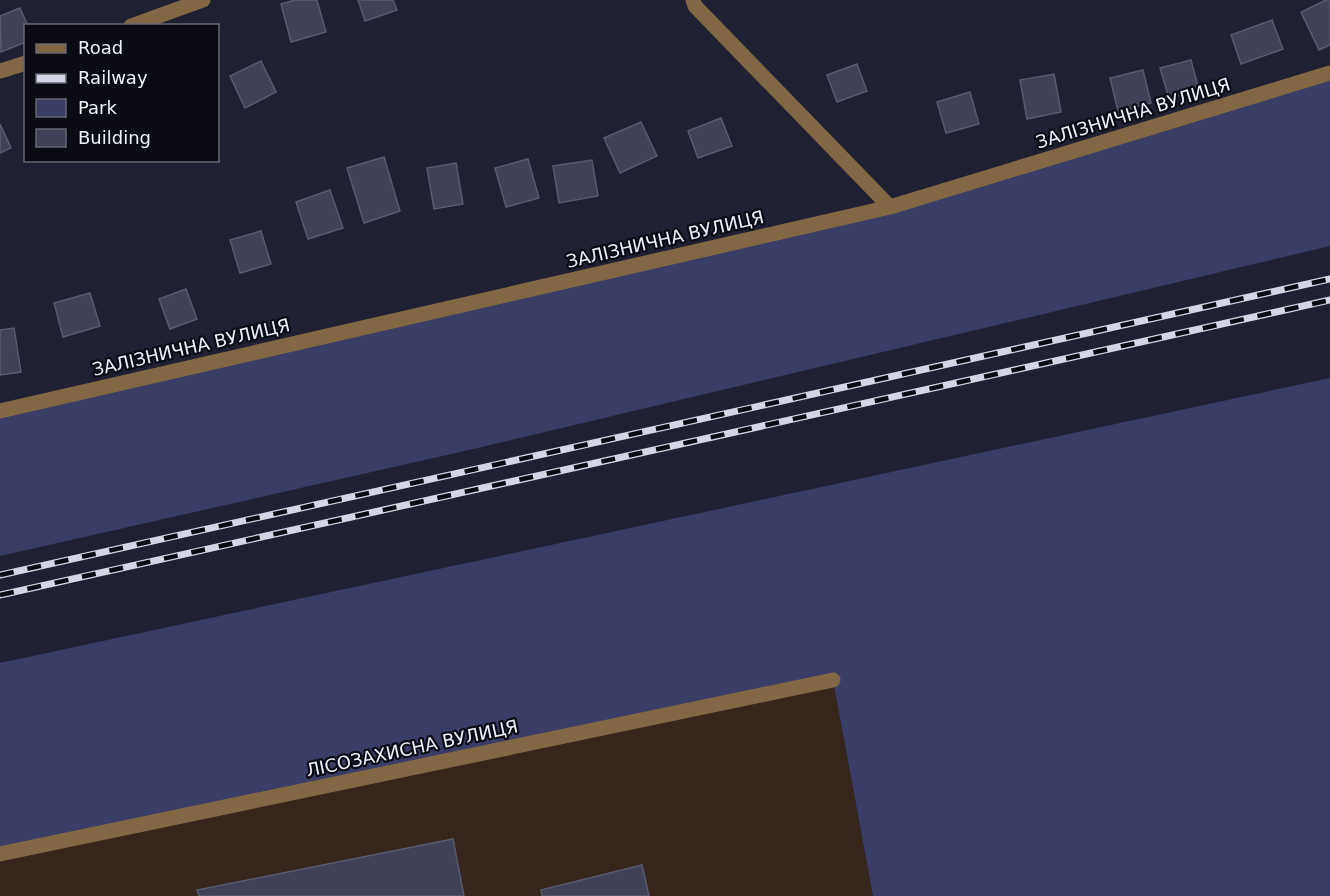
<svg xmlns="http://www.w3.org/2000/svg" width="1330" height="896" viewBox="0 0 1330 896" font-family="'DejaVu Sans',sans-serif">
<rect width="100%" height="100%" fill="#1f2133"/>
<!-- industrial -->
<path fill="#36261c" d="M833,680L873,896H0V854Z"/>
<!-- green -->
<path fill="#3a3e66" d="M1330,73V246L469,450L0,556V411L890,207Z
M1330,378V896H873L833,680L0,854V663Z"/>
<!-- building -->
<path fill="#3f4256" stroke="#585b70" stroke-width="1.5" d="M295,0H317L326,32L291,42L281,4Z
M358,0H393L397,10L365,21Z
M1326,0H1330V45L1319,50L1301,12Z
M20,8L28,26H26V42L1,52L0,16Z
M1272,20L1283,49L1241,64L1231,35Z
M1191,60L1199,90L1169,98L1160,68Z
M261,61L276,92L245,108L230,76Z
M857,64L867,91L837,102L827,75Z
M1143,70L1151,103L1118,111L1110,78Z
M1054,74L1061,112L1027,119L1020,80Z
M970,92L979,124L946,133L937,102Z
M721,118L732,146L698,158L688,131Z
M641,122L657,156L620,173L604,138Z
M0,124L11,148L0,153Z
M384,157L400,211L364,223L347,168Z
M528,159L539,198L506,207L495,168Z
M592,160L598,196L559,203L553,166Z
M456,163L463,204L434,209L427,168Z
M330,190L343,228L308,239L296,202Z
M261,231L271,264L240,273L230,240Z
M186,289L197,319L170,329L159,299Z
M90,293L100,326L63,337L54,303Z
M14,328L21,372L0,375V330Z
M453,839L464,896H199L197,890Z
M642,865L649,896H542L541,890Z"/>
<g fill="none" stroke-linecap="round" stroke-linejoin="round">
<!-- minor -->
<path stroke="#816743" stroke-width="15" d="M693,0L695,6L890,207
M131,26L203,0
M0,71L26,63
M0,411L890,207L1330,73
M0,854L833,680"/>
<!-- rail casing -->
<g stroke="#d3d6e4" stroke-width="7">
<path id="rail" d="M0,575L1330,279
M0,595L1330,300"/>
</g>
<!-- rail -->
<use href="#rail" stroke="#0a0b13" stroke-width="4.5" stroke-dasharray="14" stroke-linecap="butt"/>
</g>
<g text-anchor="middle" dominant-baseline="central" stroke-width="4.5" stroke-linejoin="round" paint-order="stroke">
<!-- street labels -->
<g font-size="18" fill="#edf0fd" stroke="#0a0b13">
<text transform="translate(1133 113) rotate(-17)">ЗАЛІЗНИЧНА ВУЛИЦЯ</text>
<text transform="translate(665 239) rotate(-13)">ЗАЛІЗНИЧНА ВУЛИЦЯ</text>
<text transform="translate(191 347) rotate(-13)">ЗАЛІЗНИЧНА ВУЛИЦЯ</text>
<text transform="translate(412 748) rotate(-12)">ЛІСОЗАХИСНА ВУЛИЦЯ</text>
</g>
</g>
<!-- legend -->
<rect x="24" y="24" width="195" height="138" fill="#0a0b13" stroke="#656771" stroke-width="1.5"/>
<rect x="36" y="44" width="30" height="9" fill="#816743" stroke="#656771" stroke-width="1.5"/>
<text x="78" y="54" font-size="18" fill="#edf0fd">Road</text>
<rect x="36" y="74" width="30" height="9" fill="#d3d6e4" stroke="#656771" stroke-width="1.5"/>
<text x="78" y="84" font-size="18" fill="#edf0fd">Railway</text>
<rect x="36" y="99" width="30" height="18" fill="#3a3e66" stroke="#656771" stroke-width="1.5"/>
<text x="78" y="114" font-size="18" fill="#edf0fd">Park</text>
<rect x="36" y="129" width="30" height="18" fill="#3f4256" stroke="#656771" stroke-width="1.5"/>
<text x="78" y="144" font-size="18" fill="#edf0fd">Building</text>
</svg>
